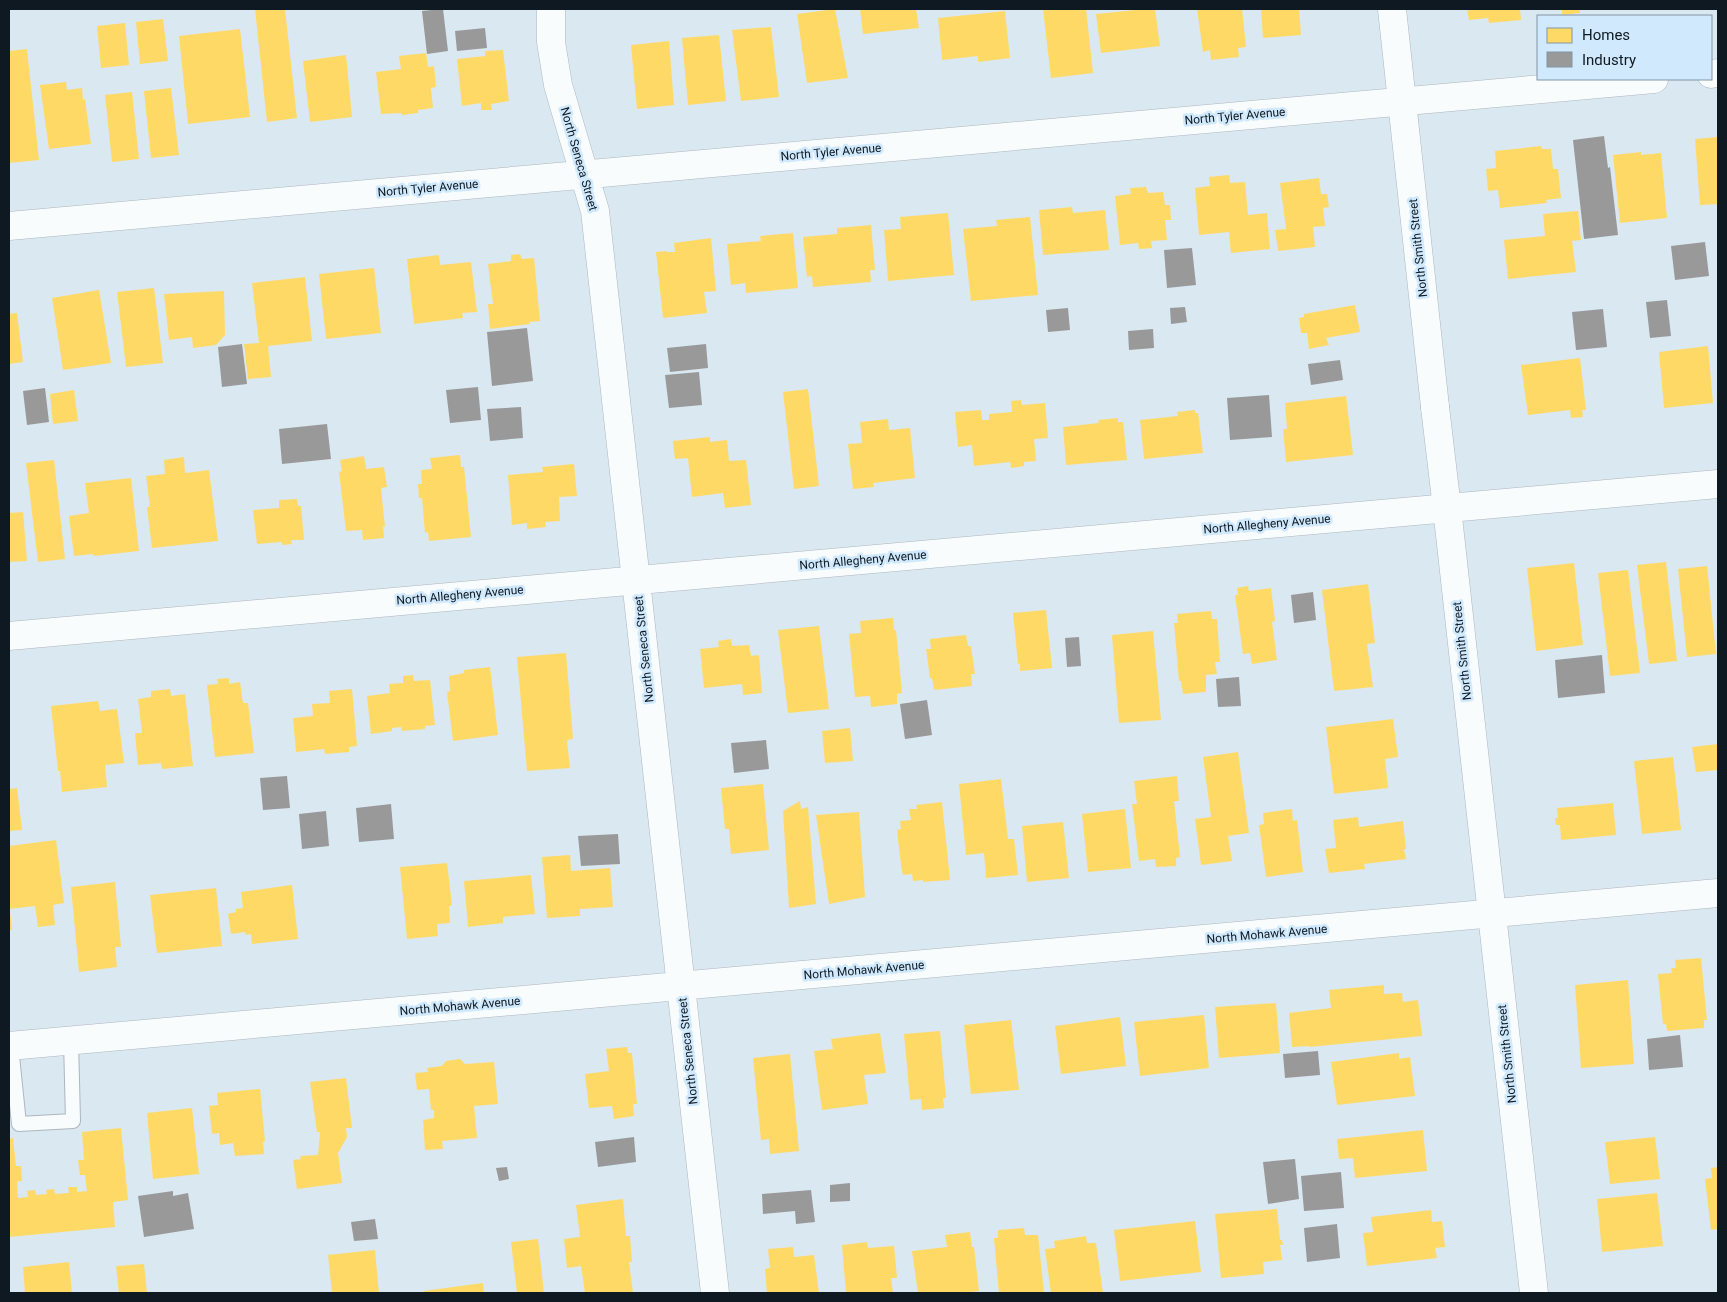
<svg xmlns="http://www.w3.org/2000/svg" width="1727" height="1302" viewBox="0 0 1727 1302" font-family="Roboto,sans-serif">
<rect width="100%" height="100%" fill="#dae8f2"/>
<!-- homes -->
<path fill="#ffd966" d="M255,9H285L297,118L267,122Z
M835,9L848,78L807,83L797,14Z
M860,9H916L919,28L863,34Z
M1043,9H1086L1093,73L1051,78Z
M1135,9H1155L1160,46L1101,53L1096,14L1135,10Z
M1197,9H1242L1246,47L1238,48L1239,57L1211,60L1210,50L1203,52Z
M1261,9H1299L1301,35L1263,38Z
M1467,9H1520L1521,20L1489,23L1488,18L1469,20Z
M1562,9H1580V13L1562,15Z
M1005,11L1010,58L978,62V56L942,60L938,18Z
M163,19L168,61L140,64L136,22Z
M125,23L129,65L101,68L97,26Z
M771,27L779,97L741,101L732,30Z
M240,29L250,117L188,124L179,36Z
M719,35L726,101L688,105L682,38Z
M669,41L674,105L637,109L631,45Z
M27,49L39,160L9,163V51Z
M503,50L509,101L491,104L492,110H481V103L462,106L457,59L485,56V51Z
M426,53L428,67L434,66L436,87L431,88L433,108L418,110V113L402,115L401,113L381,114L376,72L401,69L399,56Z
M346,55L352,117L310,122L303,61Z
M66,82L67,90L82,88L83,100L85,99L91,144L49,149L40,85Z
M171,88L179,155L151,158L144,91Z
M132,92L139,159L112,162L105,95Z
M1718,137V204L1700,205L1695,139Z
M1541,146L1542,149H1551L1553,169H1558L1561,198L1546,200L1547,203L1500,208L1498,190L1488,191L1486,169L1496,168L1495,151Z
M1641,152V155L1661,153L1667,218L1620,223L1613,155Z
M1229,175L1230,183L1245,182L1248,215L1267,213L1270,249L1231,253L1229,232L1199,235L1195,188L1210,186L1209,177Z
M1319,178L1321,194H1327L1329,207L1323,208L1325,226L1313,227L1315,247L1278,251L1275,230L1286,229L1280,183Z
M1146,187L1148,193L1163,192L1165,205H1170L1171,220H1165L1167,240L1151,241L1152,248L1139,249L1138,243L1120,245L1115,196L1131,194L1130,188Z
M1072,207L1073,213L1105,210L1109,250L1043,255L1039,210Z
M1578,211L1581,240L1572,241L1576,272L1508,279L1504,240L1545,236L1543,214Z
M948,213L954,275L888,281L884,230L901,229L900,217Z
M1030,217L1038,295L971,301L963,229L997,226L996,220Z
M871,225L875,270H870L871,282L813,287L812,276L807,277L803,237L837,234V228Z
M793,233L798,288L746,293L745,283L731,285L727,244L761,241L760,236Z
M711,238L716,291L704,292L707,313L663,318L656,252L666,251V252H675L674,243Z
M520,254L522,259L534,258L540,321L529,322L530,324L490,329L488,304H493L488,264L511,261V255Z
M439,255L440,265L471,262L477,312L462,313L463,318L414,324L407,259Z
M374,268L381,333L326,339L319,274Z
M305,277L312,341L268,346L271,377L248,379L244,344L259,343L252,283Z
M154,288L163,363L126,367L117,292Z
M99,290L111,363L63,370L52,298Z
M224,291L225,335L216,345L193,348L192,337L169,340L164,294Z
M1355,305L1360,332L1326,338L1329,345L1309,349L1307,333H1301L1299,318L1304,317V314Z
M17,313L23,362L9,364V314Z
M1708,346L1713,403L1664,408L1659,352Z
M1580,358L1586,410H1582L1583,417L1571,418L1570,410L1528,415L1521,365Z
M808,389L819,486L794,489L783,392Z
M74,390L78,421L53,424L50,394Z
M1346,396L1353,455L1286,462L1283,429H1287L1285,403Z
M1021,400L1022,405L1045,403L1048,438L1034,439L1036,461L1024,462V466L1011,468L1010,462L974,466L972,445L958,447L955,412L981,410L982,420H989V414L1012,412L1011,401Z
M1195,410V413H1198L1203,453L1144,459L1140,420L1178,416L1177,412Z
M1118,418V422H1123L1127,460L1066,465L1063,427L1099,423L1098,420Z
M888,419L889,430L910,428L915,478L873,483L874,487L853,489L848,444L862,443L860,422Z
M710,437V442L727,440L729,461L746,460L751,505L725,508L723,493L692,497L688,458L675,459L673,441Z
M460,455L461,467H464L471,537L429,541L428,532L425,533L422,498H419L418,484H422L421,470L432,469L430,458Z
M364,456L366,469L384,467L387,487L381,488L385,527L383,526L384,538L363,540L362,530L346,531L339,472L342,471L340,460Z
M184,457L185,473L209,470L218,541L152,548L147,507H150L146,476L165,474L164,460Z
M54,460L65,559L38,562L26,463Z
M574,464L577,496L559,497L560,521L545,522L546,527L527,529V523L512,525L508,475L543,472L542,467Z
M131,478L139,551L94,556L93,554L74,556L69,516L89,513L85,483Z
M297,499L298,506H301L304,540H291L292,544L282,545V542L257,544L253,510L279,508V500Z
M23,512L27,561L9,562V513Z
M1666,562L1677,661L1649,664L1637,565Z
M1574,563L1583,645L1536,651L1527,568Z
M1707,566L1716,654L1687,657L1678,569Z
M1628,570L1640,673L1610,676L1598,573Z
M1368,584L1375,643L1367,644L1373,687L1334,691L1322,590Z
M1248,586L1249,591L1271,588L1275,621L1272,622L1277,660L1252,664L1250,653L1243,654L1235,595H1238L1237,588Z
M1046,610L1052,668L1020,671V663L1018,664L1013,613Z
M1211,611L1212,619H1217L1220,662H1215L1217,674L1206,675V692L1183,694L1181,681H1179L1174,623H1178L1177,614Z
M893,618L894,630H896L902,693L897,694V704L871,707L870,696L855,697L849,634L861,633L860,621Z
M819,626L829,709L788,713L778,630Z
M1153,631L1161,720L1119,723L1112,635Z
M966,635L968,646H971L975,674H971L972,686L934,690L932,678H930L926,649H931L930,639Z
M731,639L732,646L749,645L751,656L759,655L762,693L743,695L742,684L704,688L700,649L719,647L718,641Z
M566,653L573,739L567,740L570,768L527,771L517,657Z
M490,667L498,735L453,741L447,692L450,691L449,676L464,673V670Z
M413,675L414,681L430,680L435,725L425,726V729L402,731L401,727L392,728V731L371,734L367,696L390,693L389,684L403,683V676Z
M229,678V684L240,682L243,703H248L254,753L215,757L207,685L218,684L217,679Z
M170,689L171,696L185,694L193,766L162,769L161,763L138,765L135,733H142L138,699L151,697V691Z
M352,689L357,746L349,747V752L325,754L324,749L296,752L293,718L313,716L312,704L330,703L329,691Z
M98,701L100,711L117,709L124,763L105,765L107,787L62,792L60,771H58L51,706Z
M1393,719L1398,757L1385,759L1388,788L1334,794L1326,727Z
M850,728L853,761L825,763L822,731Z
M1718,744V770L1696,772L1692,747Z
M1238,752L1249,833L1228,836L1232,861L1201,865L1195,819L1211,817L1203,757Z
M1673,757L1681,830L1642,834L1634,761Z
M1177,776L1179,801H1174L1180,857L1176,858V866L1156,867L1155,859L1139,861L1132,804H1137L1134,781Z
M1001,779L1008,839H1014L1018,875L986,878L984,853L966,855L959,784Z
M763,784L769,850L731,854L729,829H725L721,788Z
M17,788L22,830L9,831V789Z
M800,801L801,809L808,807L816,904L789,908L783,811Z
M942,802L950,880L923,882V880L913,881L912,874L903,875L901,865L897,830L901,829L900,821L911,820L909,809H917L916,805Z
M1613,803L1616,835L1561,840L1560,825H1556L1555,818H1558L1557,808Z
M1125,809L1131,868L1088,872L1082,814Z
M1292,809L1293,821L1297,820L1303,872L1266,877L1259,825L1264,824L1263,813Z
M859,812L865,897L829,904L816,815Z
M1358,817L1359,827L1403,821L1406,849H1404L1406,859L1364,864L1365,869L1329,873L1325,849L1336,848L1333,820Z
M1063,822L1069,878L1027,882L1022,826Z
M56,840L64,903L53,905L55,925L38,927L35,906L9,909V846Z
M570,855L571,871L610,868L613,907L580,909V916L547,918L542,857Z
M447,863L452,905L449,906L450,923L437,924L438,936L407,939L400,867Z
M531,875L535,914L503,917V923L468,927L464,881Z
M115,882L121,947H115L117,967L79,972L71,887Z
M292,885L298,939L252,944L251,934L246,935L245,932L231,934L228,914L236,912V909L243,908L241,892Z
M216,888L222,946L157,953L150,895Z
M10,911L12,930H9V912Z
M1701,958L1707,1020H1704V1028L1667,1031L1666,1024H1663L1658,974L1672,973L1671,968H1676L1675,960Z
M1628,980L1634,1064L1581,1068L1575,985Z
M1384,985V994L1402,993L1403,1002L1418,1000L1422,1036L1309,1047V1046L1292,1047L1289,1013L1331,1008L1329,990Z
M1276,1003L1280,1053L1219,1058L1215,1007Z
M1204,1015L1209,1068L1140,1076L1134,1022Z
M1120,1017L1126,1066L1061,1074L1055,1026Z
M1011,1020L1019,1090L971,1094L964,1025Z
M940,1031L946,1098H943L944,1108L922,1110L921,1099L910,1100L904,1034Z
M880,1033L886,1073L864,1075L868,1104L822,1110L814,1051L833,1049L831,1039Z
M627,1047L628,1053H632L637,1104H633L634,1116L614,1119L612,1106L589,1108L585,1074L609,1071L606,1049Z
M1399,1053V1059L1410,1057L1415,1096L1337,1105L1331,1062Z
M790,1054L799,1151L770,1154L769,1139L761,1140L753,1058Z
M460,1059L465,1064L494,1062L498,1104L474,1106L477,1138L442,1141L443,1149L425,1150L423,1120L434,1118V1110H431L429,1089L417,1090L415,1073L428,1072L427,1068L442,1066L446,1061Z
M346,1078L352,1128H346L347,1137L338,1153L342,1183L297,1189L293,1160L301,1159L300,1156L318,1155L320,1132H317L310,1082Z
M260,1089L265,1141L263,1142L264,1154L235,1156L233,1143L220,1145L219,1133L212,1134L209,1106L218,1105L217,1093Z
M192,1108L199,1174L153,1179L147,1113Z
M121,1128L128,1200L113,1202L115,1227L9,1237V1139L13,1138L16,1166H21L22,1181H17L18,1198L28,1197L27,1191L35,1190L36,1195L47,1194L46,1190L54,1189L55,1194L69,1193L68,1187H77V1192L87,1191L85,1175H80L78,1160H84L82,1132Z
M1423,1130L1427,1171L1355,1178L1353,1158L1339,1159L1337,1139Z
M1655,1137L1660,1179L1610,1184L1605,1142Z
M1718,1167V1229L1711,1230L1705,1179L1712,1178L1711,1168Z
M1657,1193L1663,1246L1602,1252L1597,1199Z
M623,1199L626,1236H630L632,1262H629L633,1293H585L581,1266L567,1268L564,1239L580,1237L576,1205Z
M1277,1209L1280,1240H1282L1283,1245H1280L1282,1260L1263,1262L1264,1274L1221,1278L1215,1214Z
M1431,1210L1432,1222L1442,1221L1445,1247L1435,1248L1437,1258L1367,1266L1363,1233L1373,1232L1371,1217Z
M1195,1221L1201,1272L1120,1281L1114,1230Z
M1024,1228L1025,1235H1038L1044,1293H999L994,1238H998V1230Z
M970,1232L972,1247H974L979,1291L961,1293H918L912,1251L947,1247L945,1235Z
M1086,1236L1087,1243H1096L1103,1293H1051L1045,1249L1055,1248L1054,1241Z
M538,1239L544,1293H517L511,1242Z
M867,1242L868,1248L894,1246L897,1278H891L893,1293H846L842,1245Z
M793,1247L794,1257L814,1255L819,1293H767L765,1269L770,1268L768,1249Z
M375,1250L379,1293H332L328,1255Z
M69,1262L72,1293H25L23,1267Z
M144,1264L147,1293H119L116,1266Z
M483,1283L484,1293H424V1291Z"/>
<!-- industry -->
<path fill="#999" d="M441,9H443L448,51L427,54L422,11Z
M485,28L487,48L457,51L455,31Z
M1604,136L1608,168L1610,167L1618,235L1584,239L1573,140Z
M1705,242L1709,276L1675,280L1671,246Z
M1192,248L1196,285L1167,288L1164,250Z
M1667,300L1671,336L1650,338L1646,302Z
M1185,307L1187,322L1171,324L1170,308Z
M1068,308L1070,330L1048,332L1046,310Z
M1603,309L1607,347L1576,350L1572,312Z
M527,328L533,381L492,386L487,332Z
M1153,329L1154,348L1129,350L1128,331Z
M242,344L247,384L222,387L218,347Z
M706,344L708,368L670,372L667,348Z
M1340,360L1343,380L1311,385L1308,364Z
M699,372L702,405L669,408L665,375Z
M478,387L481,420L450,423L446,390Z
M45,388L49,422L27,425L23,391Z
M1269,395L1272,437L1230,440L1227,398Z
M521,407L523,438L490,441L487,409Z
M327,424L331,459L282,464L279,429Z
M1313,592L1316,620L1294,623L1291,595Z
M1079,637L1081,666L1067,667L1065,638Z
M1602,655L1605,693L1558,698L1555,660Z
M1239,677L1241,706L1218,707L1216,679Z
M927,700L932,735L905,739L900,704Z
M766,740L769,769L734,773L731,743Z
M287,776L290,808L263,810L260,778Z
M391,804L394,839L359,842L356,808Z
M326,811L329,846L302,849L299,814Z
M618,834L620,864L581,866L578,836Z
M1680,1035L1683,1067L1649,1070L1647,1039Z
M1318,1051L1320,1075L1285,1078L1283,1054Z
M634,1137L636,1162L598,1167L595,1142Z
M1295,1159L1299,1199L1268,1204L1263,1162Z
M507,1167L509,1179L499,1181L496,1168Z
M1341,1172L1344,1208L1304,1211L1301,1176Z
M850,1183V1201L830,1202V1185Z
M811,1190L815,1222L796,1224L795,1211L763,1214L762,1194Z
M173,1191V1196L188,1193L194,1229L144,1237L138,1196Z
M375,1219L378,1239L354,1241L351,1222Z
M1337,1224L1340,1258L1307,1262L1304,1228Z"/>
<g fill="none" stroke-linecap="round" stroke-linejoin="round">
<!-- service casing -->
<g stroke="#abb6bf" stroke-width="16">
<path id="service" d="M11,1046L19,1124L73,1121L71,1040"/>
</g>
<!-- minor casing -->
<g stroke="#abb6bf" stroke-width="29">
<path id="minor" d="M551,9V42L558,85L595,211L715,1293
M1392,9L1435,407
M1711,74L1718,73
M9,226L1654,79
M1447,508L1534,1293
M9,636L1718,484
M9,1046L1718,893"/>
</g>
<!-- tertiary casing -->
<g stroke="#abb6bf" stroke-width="29">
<path id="tertiary" d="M1435,407L1447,508"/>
</g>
<!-- service -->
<use href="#service" stroke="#f9fcfd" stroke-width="14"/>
<!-- minor -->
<use href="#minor" stroke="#f9fcfd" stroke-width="28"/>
<!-- tertiary -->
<use href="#tertiary" stroke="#f9fcfd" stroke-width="28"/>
</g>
<g text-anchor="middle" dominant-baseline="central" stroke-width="5" stroke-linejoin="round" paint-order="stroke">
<!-- street labels -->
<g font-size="12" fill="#0e1922" stroke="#d0e9fc">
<text transform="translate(1235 116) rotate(-5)">North Tyler Avenue</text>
<text transform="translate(831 152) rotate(-5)">North Tyler Avenue</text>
<text transform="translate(579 159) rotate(74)">North Seneca Street</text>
<text transform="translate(428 188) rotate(-5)">North Tyler Avenue</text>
<text transform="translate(1418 248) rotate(-96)">North Smith Street</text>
<text transform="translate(1267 524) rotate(-5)">North Allegheny Avenue</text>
<text transform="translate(863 560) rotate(-5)">North Allegheny Avenue</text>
<text transform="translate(460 595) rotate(-5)">North Allegheny Avenue</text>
<text transform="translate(644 649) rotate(-96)">North Seneca Street</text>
<text transform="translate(1462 651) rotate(-96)">North Smith Street</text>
<text transform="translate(1267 934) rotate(-5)">North Mohawk Avenue</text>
<text transform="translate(864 970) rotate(-5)">North Mohawk Avenue</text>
<text transform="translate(460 1006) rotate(-5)">North Mohawk Avenue</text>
<text transform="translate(688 1051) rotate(-96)">North Seneca Street</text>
<text transform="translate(1507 1054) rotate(-96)">North Smith Street</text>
</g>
</g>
<!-- border -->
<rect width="1727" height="1302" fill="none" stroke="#0e1922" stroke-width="20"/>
<!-- legend -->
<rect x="1537" y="15" width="175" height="65" fill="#d0e9fc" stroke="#8296a5"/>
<rect x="1547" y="28" width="25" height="15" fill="#ffd966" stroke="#8296a5"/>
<text x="1582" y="40" font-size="15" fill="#0e1922">Homes</text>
<rect x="1547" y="52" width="25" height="15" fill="#999999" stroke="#8296a5"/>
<text x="1582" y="65" font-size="15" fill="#0e1922">Industry</text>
</svg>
